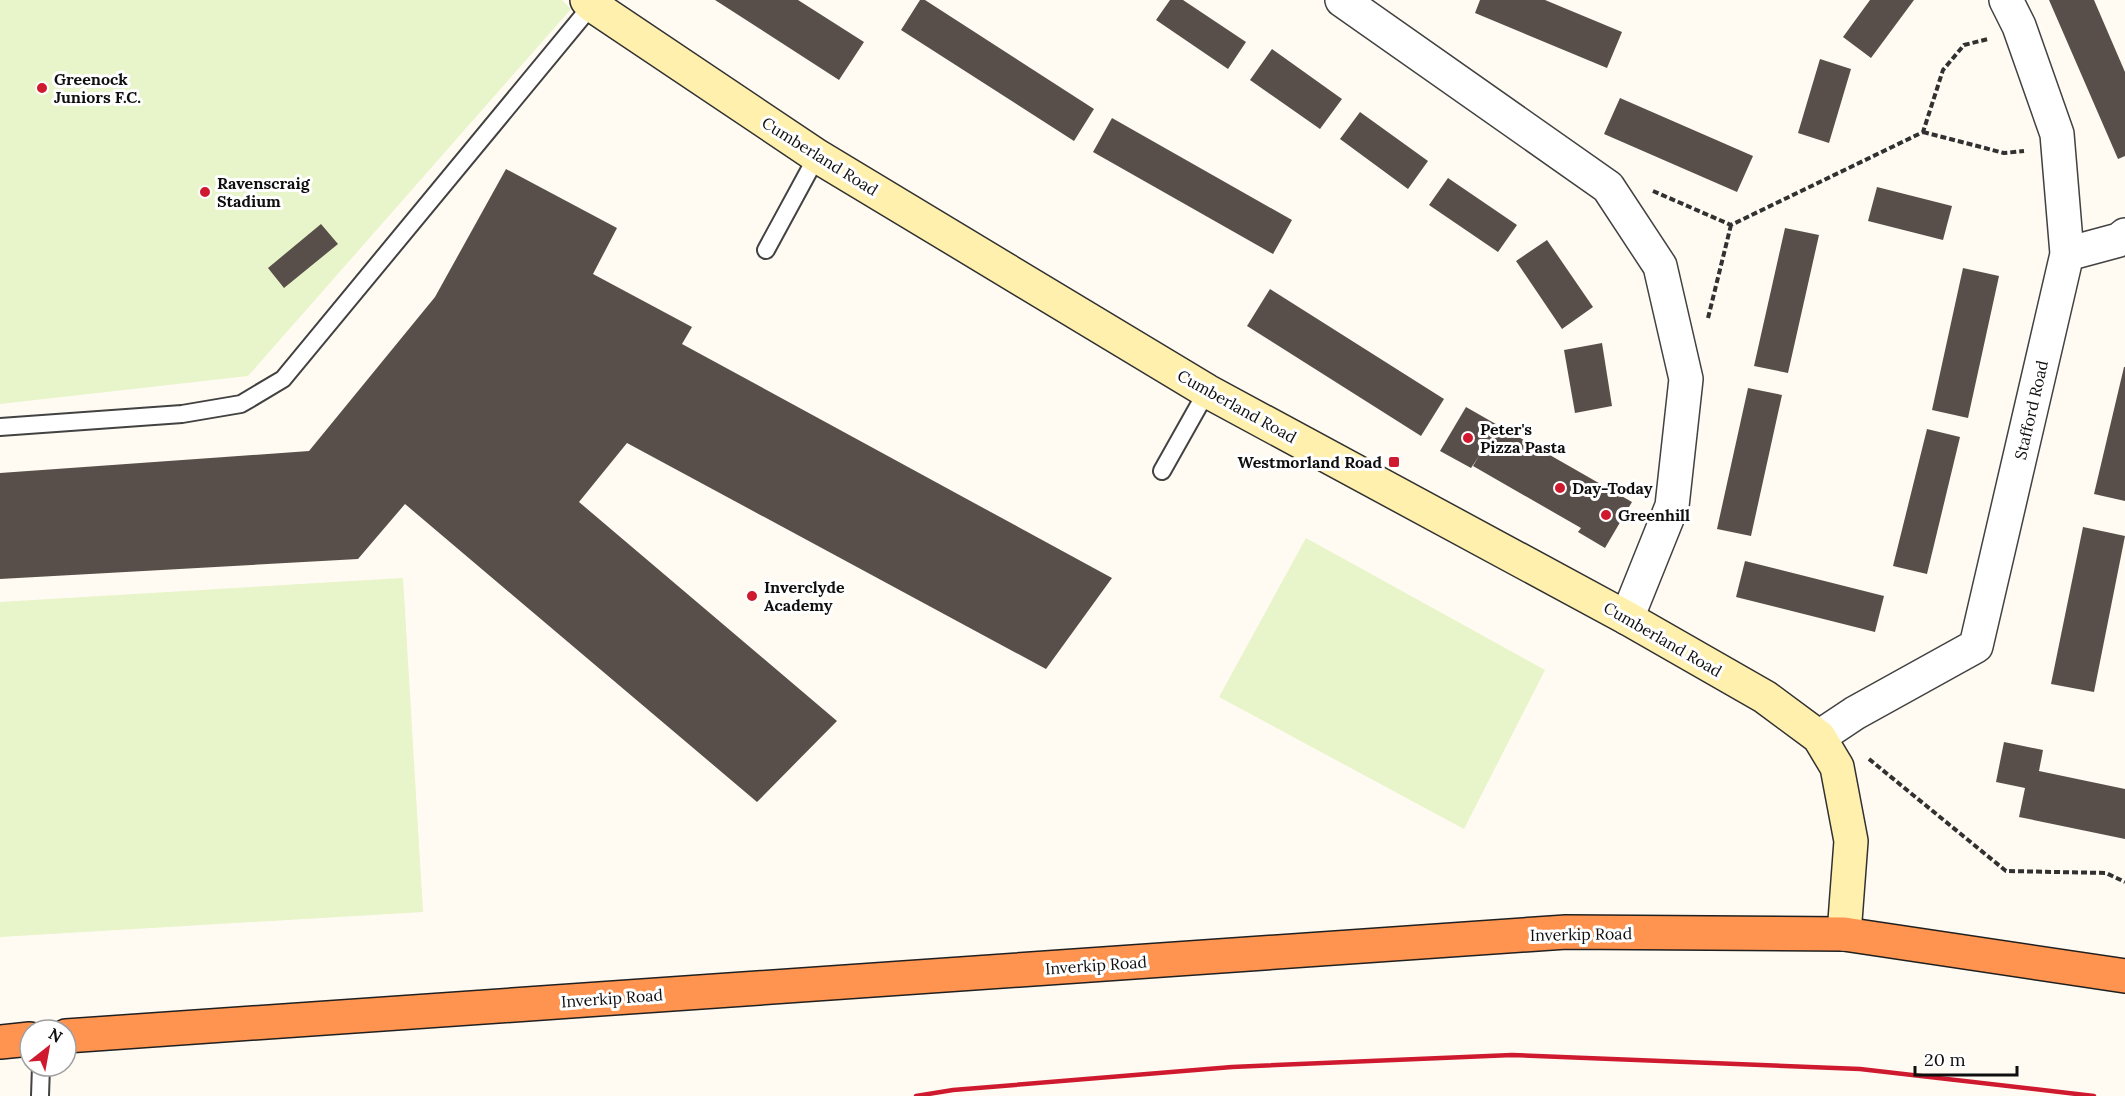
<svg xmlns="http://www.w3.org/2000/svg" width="2125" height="1096" viewBox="0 0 2125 1096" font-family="Lora,serif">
<rect width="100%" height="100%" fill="#fffbf2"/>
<!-- pitch -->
<path fill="#e8f4c9" d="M0,0H562L571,9L248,376L0,404Z
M1306,538L1545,670L1464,829L1219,697Z
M403,578L423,912L0,937V602Z"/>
<!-- building -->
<path fill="#594f4a" d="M715,0H798L864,42L839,80Z
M920,0H925L1094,109L1074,141L901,30Z
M1170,0H1183L1246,42L1228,69L1156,20Z
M1480,0H1545L1622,32L1607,68L1475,13Z
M1870,0H1914L1871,58L1843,37Z
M2049,0H2094L2125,72V156L2118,159Z
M1272,49L1342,99L1320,129L1250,80Z
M1820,59L1851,69L1829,143L1798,133Z
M1620,98L1753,156L1737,192L1604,134Z
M1360,112L1428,161L1408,189L1340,139Z
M1112,118L1292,220L1273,254L1093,152Z
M506,169L617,228L593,274L692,327L682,344L1112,578L1046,669L627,443L579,502L837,721L757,802L405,504L358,559L0,579V473L309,451L435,297Z
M1448,178L1517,225L1498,252L1429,205Z
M1877,187L1952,206L1943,240L1868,221Z
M321,224L338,244L284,288L268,268Z
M1785,228L1819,235L1788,373L1754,366Z
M1547,240L1593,307L1562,329L1516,261Z
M1963,268L1999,276L1968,418L1932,410Z
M1270,289L1444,399L1421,436L1247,326Z
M1602,343L1612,406L1575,413L1564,350Z
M2124,367H2125V501L2094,494Z
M1748,388L1782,395L1751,536L1717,529Z
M1466,407L1632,502L1605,548L1578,532L1581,528L1473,466L1479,456L1471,468L1440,451Z
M1927,429L1960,437L1927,574L1893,566Z
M2083,527L2125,536L2094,692L2051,684Z
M1745,561L1884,596L1875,632L1736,597Z
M2004,742L2043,750L2039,771L2125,789V839L2019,817L2025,788L1996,782Z"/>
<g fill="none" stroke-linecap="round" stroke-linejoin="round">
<!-- lane casing -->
<g stroke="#424242" stroke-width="20">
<path id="lane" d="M766,250L817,156
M0,427L182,414L241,404L283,379L592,5
M1162,471L1207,391
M40,1096L41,1066"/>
</g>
<!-- street casing -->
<g stroke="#424242" stroke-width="36">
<path id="street" d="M1342,0L1608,187L1660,266L1686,379L1672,506L1627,618
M2067,254L2119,240L2125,235
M1819,737L1855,713L1976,646L2067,254L2057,134L2019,26L2006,0"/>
</g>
<!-- secondary casing -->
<g stroke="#313131" stroke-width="36">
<path id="secondary" d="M587,0L592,5L817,156L1207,391L1627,618L1765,697L1819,737L1837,767L1851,841L1844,934"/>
</g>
<!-- highway casing -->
<g stroke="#202020" stroke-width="36">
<path id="highway" d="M66,1036L1566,932L1844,934L2125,976
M0,1042L30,1039"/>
</g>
<!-- path -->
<path stroke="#313131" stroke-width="4" stroke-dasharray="6 3" stroke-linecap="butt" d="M1923,132L2004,153L2024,151
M1653,191L1731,225L1923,132L1943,70L1964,45L1988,39
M1708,318L1731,225
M1869,759L2006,871L2106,873L2125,882"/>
<!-- lane -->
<use href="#lane" stroke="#fff" stroke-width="16"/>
<!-- street -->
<use href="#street" stroke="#fff" stroke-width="33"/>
<!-- secondary -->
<use href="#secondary" stroke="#fff0ad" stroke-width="33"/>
<!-- highway -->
<use href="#highway" stroke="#ff9450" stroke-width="33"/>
<!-- rail -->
<path stroke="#ce192e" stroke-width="4.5" d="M916,1096L953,1090L1232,1067L1512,1055L1860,1069L2094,1096"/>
</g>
<!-- markers -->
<g fill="#ce192e" stroke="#fff" stroke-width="2">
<circle cx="42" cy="88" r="6"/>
<circle cx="205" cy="192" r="6"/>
<circle cx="1468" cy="438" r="6"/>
<rect x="1388" y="456" width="12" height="12" rx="3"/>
<circle cx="1560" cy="488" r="6"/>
<circle cx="1606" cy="515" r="6"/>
<circle cx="752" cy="596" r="6"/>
</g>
<g text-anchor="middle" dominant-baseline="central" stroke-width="6" stroke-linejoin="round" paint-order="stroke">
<!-- poi labels -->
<g font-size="16" font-weight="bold" fill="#0f0f0f" stroke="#fff" text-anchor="start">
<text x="54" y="79">Greenock<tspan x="54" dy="18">Juniors F.C.</tspan></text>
<text x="217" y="183">Ravenscraig<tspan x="217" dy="18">Stadium</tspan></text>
<text x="1480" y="429">Peter's<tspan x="1480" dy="18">Pizza Pasta</tspan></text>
<text x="1382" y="462" text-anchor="end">Westmorland Road</text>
<text x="1572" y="488">Day-Today</text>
<text x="1618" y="515">Greenhill</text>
<text x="764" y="587">Inverclyde<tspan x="764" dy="18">Academy</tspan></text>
</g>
<!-- street labels -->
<g font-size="16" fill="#0f0f0f" stroke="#fff">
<text transform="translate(820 156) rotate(32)">Cumberland Road</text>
<text transform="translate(1237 406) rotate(29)">Cumberland Road</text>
<text transform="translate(2031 410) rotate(-77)">Stafford Road</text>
<text transform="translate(1663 639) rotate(30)">Cumberland Road</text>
<text transform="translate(1581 934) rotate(-1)">Inverkip Road</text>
<text transform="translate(1096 965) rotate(-4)">Inverkip Road</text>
<text transform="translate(612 998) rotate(-4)">Inverkip Road</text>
</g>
</g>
<!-- north arrow -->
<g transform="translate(48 1048) rotate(31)"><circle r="28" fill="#ffffff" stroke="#9f9f9f" stroke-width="1.5"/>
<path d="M0-4.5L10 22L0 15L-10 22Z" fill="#ce192e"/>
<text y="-9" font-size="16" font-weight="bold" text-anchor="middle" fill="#0f0f0f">N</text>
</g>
<!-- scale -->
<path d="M1915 1066v9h102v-9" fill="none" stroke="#0f0f0f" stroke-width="3"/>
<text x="1924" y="1066" font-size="18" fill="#0f0f0f" stroke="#ffffff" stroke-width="4.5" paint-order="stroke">20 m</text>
</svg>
